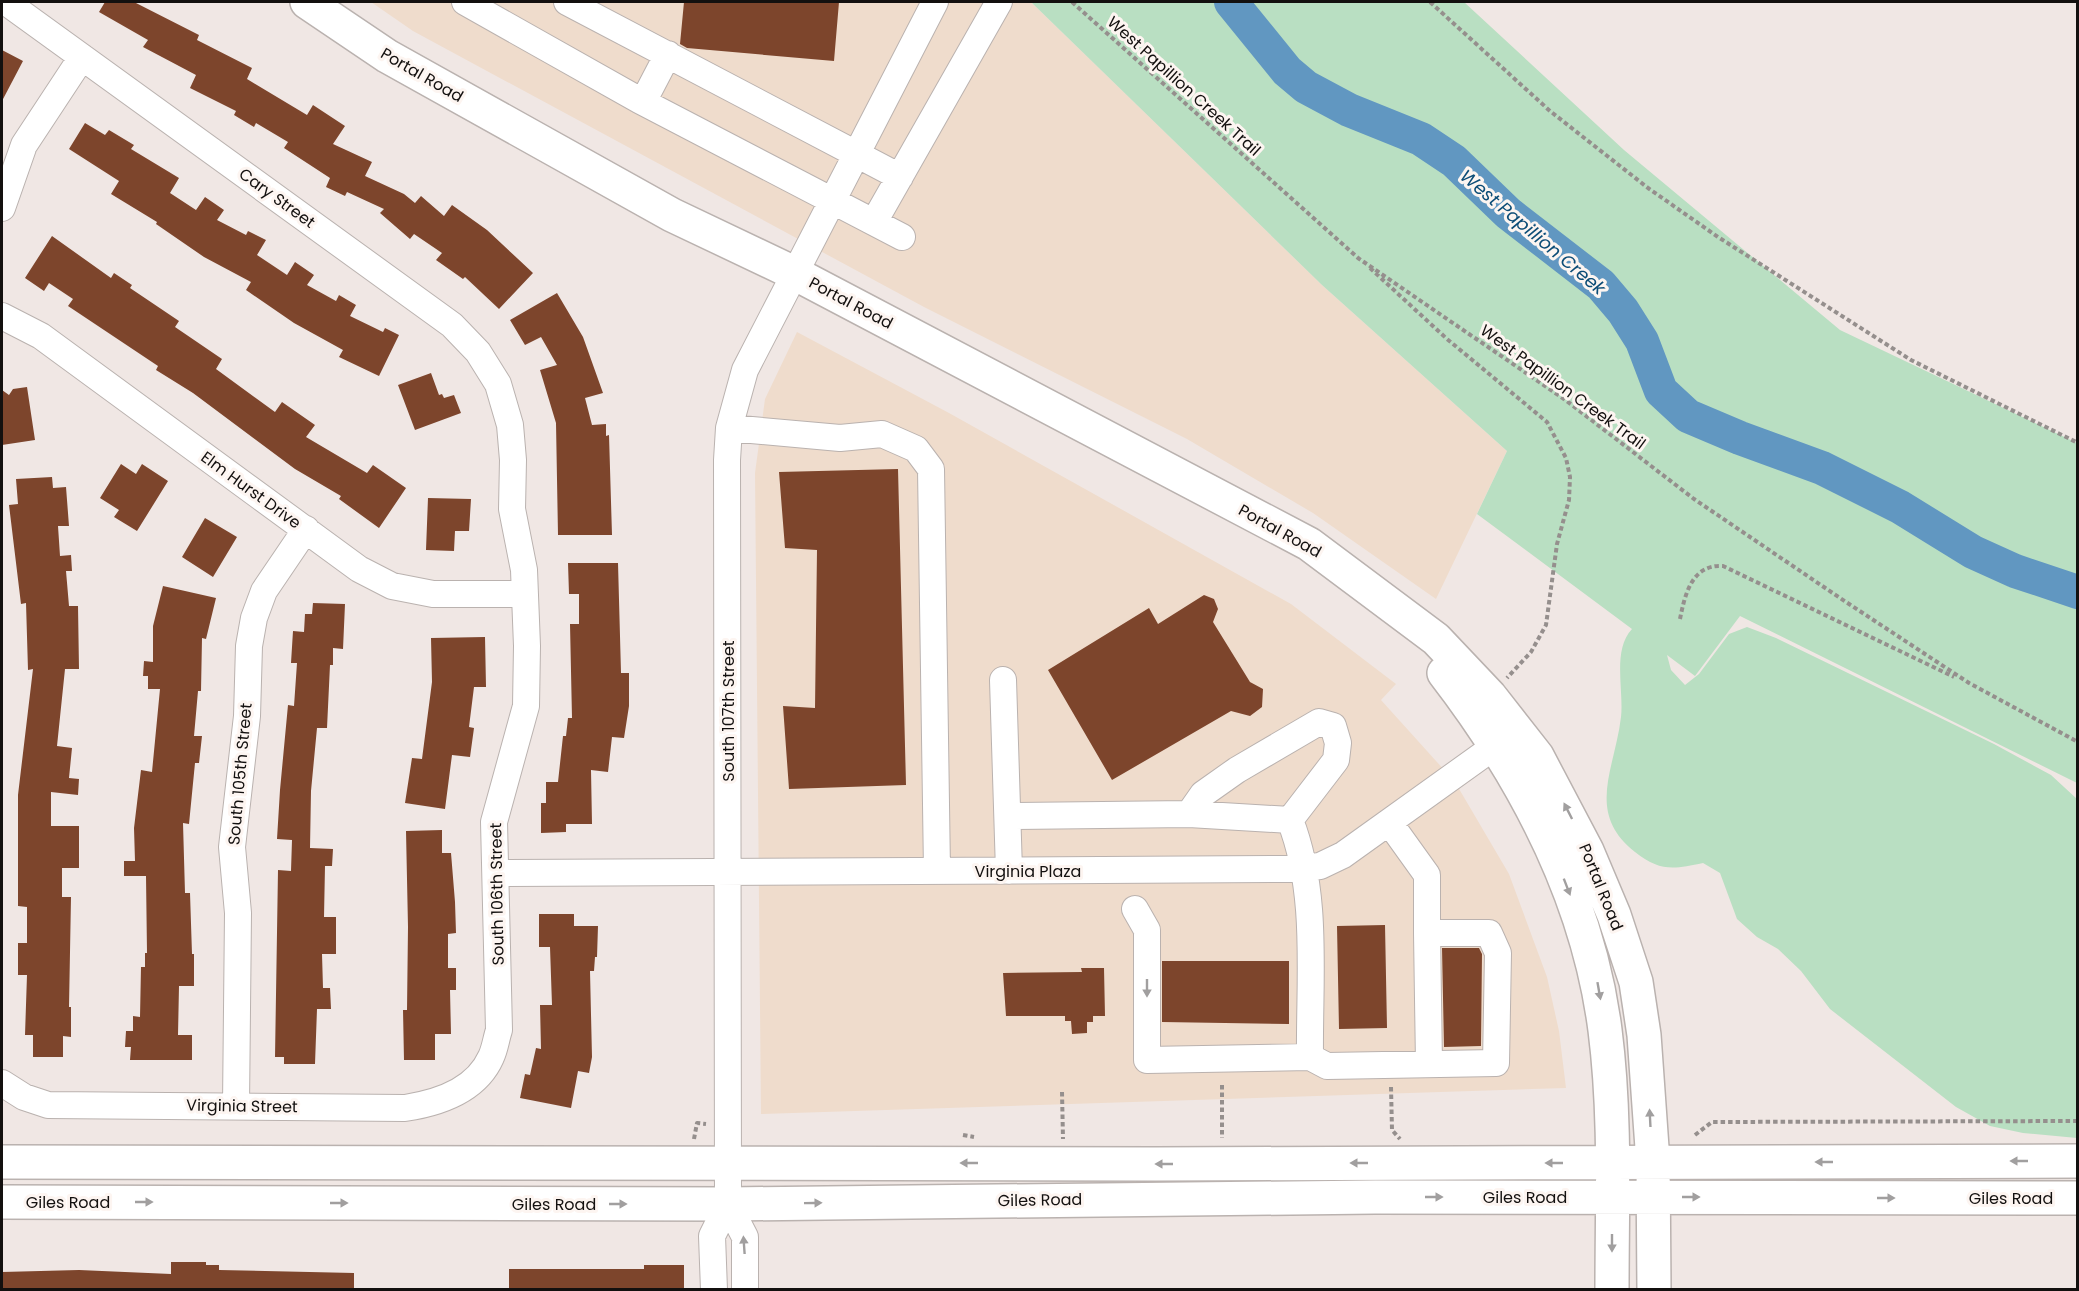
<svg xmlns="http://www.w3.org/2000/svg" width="2079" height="1291" viewBox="0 0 2079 1291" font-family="Poppins,sans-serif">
<rect width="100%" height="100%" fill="#f0e7e4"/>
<!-- commercial -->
<path fill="#efdccc" d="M371,2H1031L1322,285L1507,451L1436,599L1313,513L1187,439L924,307L413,31Z
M797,332L949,413L1291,604L1396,684L1381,700L1455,782L1509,874L1547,977L1559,1031L1566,1088L761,1114L755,473L765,399Z"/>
<!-- green -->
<path fill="#b9dfc2" d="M1031,2H1464L1624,150L1840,330L2077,443V783L1740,616L1695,676L1667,655L1671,670L1685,685L1699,674L1729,634L1747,627L1776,638L1994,744L2051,775L2077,799V1138L2023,1133L1990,1126L1956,1107L1830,1009L1801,971L1778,949L1757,937L1737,919L1720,873L1703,863C1674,869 1660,872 1635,852C1585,813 1615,769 1621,717C1624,690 1612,650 1632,629L1477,514L1507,451L1322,285Z"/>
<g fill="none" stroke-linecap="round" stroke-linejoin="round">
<!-- river -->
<path stroke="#6197c1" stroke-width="34" d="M1231,2L1287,71L1306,87L1349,110L1421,139L1454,161L1508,213L1601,285L1623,311L1642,341L1661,391L1688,416L1740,438L1822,468L1900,507L1973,552L2015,571L2078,592"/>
</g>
<!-- building -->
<path fill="#7d452c" d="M105,2H134L199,35L197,40L252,68L247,79L307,115L313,105L345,126L333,144L372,162L365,176L404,194L415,203L421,196L444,216L452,205L487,230L533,273L499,309L465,277L463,279L436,260L442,253L414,234L410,239L380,213L384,209L347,192L345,196L326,187L330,178L284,148L288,142L256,123L254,127L234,115L236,111L190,88L196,75L143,47L148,40L99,12Z
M684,2H839L834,61L687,48L680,44Z
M2,50L23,61L2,101Z
M85,123L105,135L109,130L134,145L131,149L179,178L170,193L196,210L205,197L224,210L217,220L246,235L248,231L266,240L257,255L287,275L295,262L314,275L307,285L336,301L339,295L356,305L350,316L383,332L385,328L399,335L379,376L339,357L343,350L294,323L246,290L251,282L204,257L156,224L157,222L111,194L119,181L69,149Z
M52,236L111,278L114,273L132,285L130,288L179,321L175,327L222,359L216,369L275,412L282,402L315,425L306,437L367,473L373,465L406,488L379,528L339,499L341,496L295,469L193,393L156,370L158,366L68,306L73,299L49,283L44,291L25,278Z
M557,293L583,337L603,393L585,398L592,425L606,424V436L609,435L612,535H558L556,423L540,370L557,365L541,337L525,345L510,320Z
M431,373L439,395L442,394L444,398L454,395L461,413L415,430L398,385Z
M27,387L35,440L2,445V390L9,395L13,389Z
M121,464L136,474L142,464L168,481L137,531L114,517L119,510L100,498Z
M898,469L906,785L789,789L783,706L815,708L817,550L785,548L779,472Z
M52,477L53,488L66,487L69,526H58L60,556L71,555L72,571H66L69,606H78L79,669H65L57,746L72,748L69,778L79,779L78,795L51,792V826H79V868H62V897H71L69,1007H71V1037L63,1036V1057H33V1035H25L27,975H18V943H27V907L18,906V795L33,669L28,670L26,603L21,604L9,505L18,504L16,479Z
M428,498L471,499L469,531H455L454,551L426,550Z
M205,518L237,537L213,577L182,557Z
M568,563H618L621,673H629V706L624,738L612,737L608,772L591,770L592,824H566V832L541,833V803H546V782H558L563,736H566L568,718H572L570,624H579V594H569Z
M163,586L216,598L206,639L202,638L201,691H198L194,736H202L199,763H195L189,824L183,823L185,893H190L192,954H194V986H179L178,1035H192V1060H130L131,1047H125L126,1031H133V1016L140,1017L141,967H145V953H147L146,876H124V861H135L134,828L141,770L152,772L160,689H148V676H143L144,661L153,662V626Z
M1204,595L1214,599L1218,609L1213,622L1250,682L1263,689L1262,707L1250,716L1231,711L1112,780L1048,670L1149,608L1158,624Z
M313,603L345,604L343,649L333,648V665H330L327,728H317L311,791L310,848L333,849L332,866H325L324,917H336V954H322L323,988H330L331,1009H317L315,1064H284V1057H275L278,870L291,871L292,840L277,839L280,790L288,705L294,706L297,663H291L293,631L304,632L305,614H312Z
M485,637L486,687H474L469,727L474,728L470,757L452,755L445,809L405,803L412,758L422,759L432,682L431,638Z
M442,830V853H451L455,902L456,933L448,934V968H456V990H450L451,1034H435V1060H404L403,1010H407L408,927L406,831Z
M539,914H574V926H598L597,957H595L594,971H590L592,1057L589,1073L578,1071L571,1108L520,1098L525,1074L530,1075L536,1048L541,1049L540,1005H552L550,947H539Z
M1385,925L1387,1028L1339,1029L1337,926Z
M1442,948H1479L1482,954L1481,1046L1444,1047Z
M1162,961H1289V1024L1162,1022Z
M1081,968H1104L1105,1016H1093V1022H1087V1033L1072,1034L1071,1021H1065V1016H1006L1003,973L1082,972Z
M171,1262H206V1265H219V1270L354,1273V1290H2V1272L79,1270L171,1274Z
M644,1265H684V1290H509V1269H644Z"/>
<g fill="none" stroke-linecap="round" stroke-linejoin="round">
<!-- minor casing -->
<g stroke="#bab2af" stroke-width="28">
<path id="minor" d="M465,2L639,100L902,237
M567,2L900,177
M643,102L668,54
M2,208L24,145L82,57
M874,222L999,2
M2,316L41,336L359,569L392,586L433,594H525
M729,428L840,438L882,434L916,449L931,469L937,871
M1003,680L1009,871
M1189,814L1203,794L1237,770L1319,722L1333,726L1338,743L1336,760L1290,820
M1009,816L1189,814L1290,820C1319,894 1309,979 1310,1057L1327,1066L1496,1063L1498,953L1489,933H1427V875L1389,822
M496,873L1293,869L1320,866L1343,855L1509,736
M1135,909L1147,930V1060L1310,1057
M1427,933L1429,1064
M2,1083L24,1097L48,1105L405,1108C438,1103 476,1091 491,1057C495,1049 496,1039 499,1030L494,822L526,706L527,646L524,570L512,509L513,460L510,425L498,384L478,352L452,325L6,2
M236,1106L238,913L232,847L247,716L249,646L254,618L264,591L306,529
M728,1204L745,1237V1290
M714,1290L712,1236L728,1204L727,460L729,428L745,370L935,2"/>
</g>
<!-- major casing -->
<g stroke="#bab2af" stroke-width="36">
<path id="major" d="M307,2L387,56L672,215L794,273L1309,544L1436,639L1490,696L1537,756L1587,851L1614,915L1636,982L1644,1035L1653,1162L1654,1290
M1444,673C1524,777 1588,898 1605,1030C1616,1116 1612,1203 1612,1290
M2,1162L1156,1164L2078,1161
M2,1202L728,1204L1375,1197L2078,1198"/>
</g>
<!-- path -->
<path stroke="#958f8d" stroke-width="4" stroke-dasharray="4.5 3" stroke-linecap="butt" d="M1072,2L1358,258L1564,399L1694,499L1840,598L1969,683L2078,742
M1430,2L1550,111L1648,188L1718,237L1911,360L2078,443
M1370,268L1447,339L1547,422L1566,458L1570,477L1569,500L1557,544L1546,625L1531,652L1507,678
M1680,619C1685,594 1692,564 1723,566L1954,677
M1222,1085V1138
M1391,1087L1392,1130L1400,1139
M1062,1092L1063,1139
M963,1135L974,1137
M1695,1135L1712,1122L2078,1121
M694,1139L697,1123L706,1124"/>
<!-- minor -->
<use href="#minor" stroke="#fff" stroke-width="26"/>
<!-- major -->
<use href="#major" stroke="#fff" stroke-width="33"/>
</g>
<!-- one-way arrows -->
<defs><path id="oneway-solid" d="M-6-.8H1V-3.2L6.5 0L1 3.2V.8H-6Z" transform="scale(1.5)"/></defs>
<g fill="#a19f9f">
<use href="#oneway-solid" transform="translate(1568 811) rotate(-117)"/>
<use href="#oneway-solid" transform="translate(1567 887) rotate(69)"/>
<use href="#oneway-solid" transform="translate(1147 988) rotate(90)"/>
<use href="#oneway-solid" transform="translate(1599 991) rotate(80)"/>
<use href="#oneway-solid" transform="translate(1650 1118) rotate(-93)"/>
<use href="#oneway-solid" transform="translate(2019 1161) rotate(180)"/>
<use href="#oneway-solid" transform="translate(1824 1162) rotate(180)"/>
<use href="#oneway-solid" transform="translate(969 1163) rotate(-180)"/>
<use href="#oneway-solid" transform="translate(1359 1163) rotate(180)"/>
<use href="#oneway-solid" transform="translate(1554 1163) rotate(180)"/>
<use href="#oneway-solid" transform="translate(1164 1164) rotate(180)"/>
<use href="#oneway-solid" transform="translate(1434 1197)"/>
<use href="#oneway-solid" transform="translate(1691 1197)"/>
<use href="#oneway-solid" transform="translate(1886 1198)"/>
<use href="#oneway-solid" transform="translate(144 1202)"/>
<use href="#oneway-solid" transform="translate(339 1203)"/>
<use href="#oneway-solid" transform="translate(813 1203) rotate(-1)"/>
<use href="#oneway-solid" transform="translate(618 1204)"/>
<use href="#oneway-solid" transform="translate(1612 1243) rotate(90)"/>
<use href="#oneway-solid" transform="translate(744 1245) rotate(-94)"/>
</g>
<g text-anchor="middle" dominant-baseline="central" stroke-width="6" stroke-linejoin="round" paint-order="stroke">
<!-- street labels -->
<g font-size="16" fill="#13100f" stroke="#fdf5f1">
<text transform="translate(422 75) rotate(30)">Portal Road</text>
<text transform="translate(1184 86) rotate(42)">West Papillion Creek Trail</text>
<text transform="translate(277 198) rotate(36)">Cary Street</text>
<text transform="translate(851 303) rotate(28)">Portal Road</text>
<text transform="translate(1563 387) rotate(36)">West Papillion Creek Trail</text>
<text transform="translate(251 490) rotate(36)">Elm Hurst Drive</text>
<text transform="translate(1280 531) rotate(29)">Portal Road</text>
<text transform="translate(728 711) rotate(-90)">South 107th Street</text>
<text transform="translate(240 774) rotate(-85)">South 105th Street</text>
<text x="1028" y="871">Virginia Plaza</text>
<text transform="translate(1601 887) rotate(68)">Portal Road</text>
<text transform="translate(497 894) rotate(-91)">South 106th Street</text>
<text transform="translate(242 1106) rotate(1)">Virginia Street</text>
<text x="1525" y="1197">Giles Road</text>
<text x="2011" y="1198">Giles Road</text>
<text transform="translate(1040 1200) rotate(-1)">Giles Road</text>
<text x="68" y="1202">Giles Road</text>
<text x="554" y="1204">Giles Road</text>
</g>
<!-- water labels -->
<g font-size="18" font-style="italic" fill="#0d4d77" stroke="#fdf5f1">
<text transform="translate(1533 232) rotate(40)">West Papillion Creek</text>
</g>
</g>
<!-- border -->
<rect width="2079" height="1291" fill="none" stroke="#13100f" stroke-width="6"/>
</svg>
